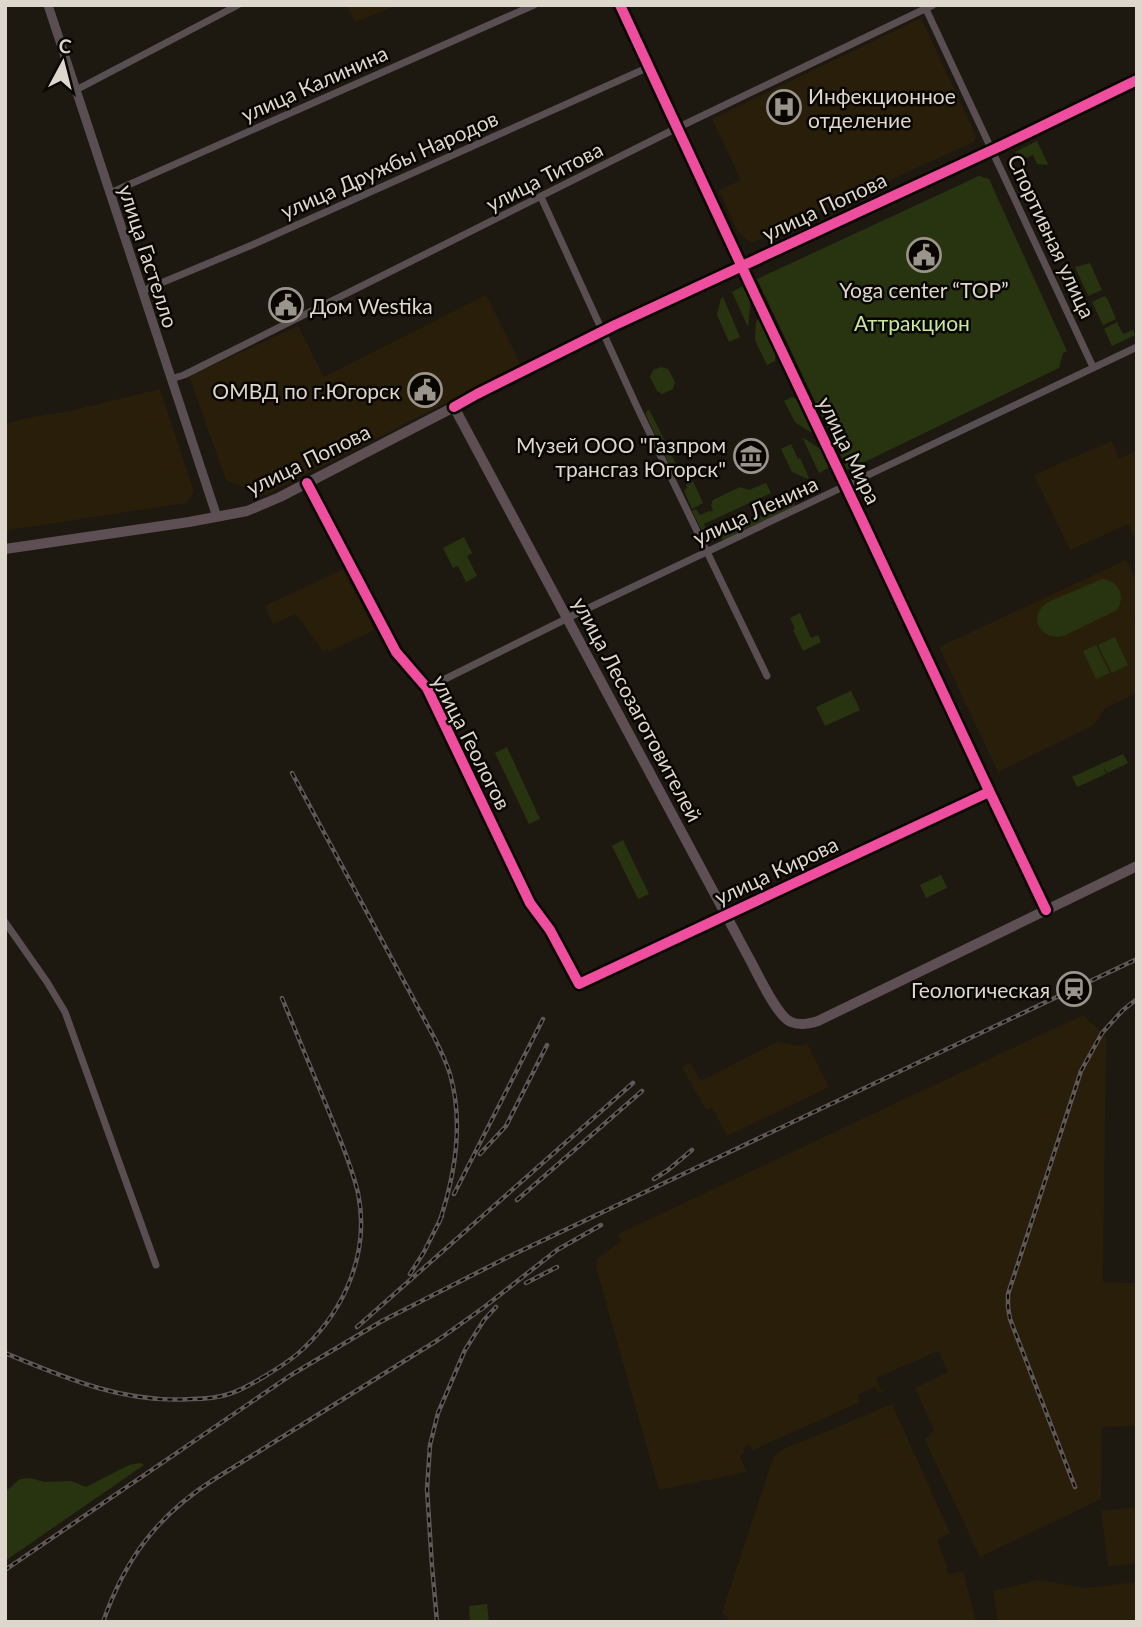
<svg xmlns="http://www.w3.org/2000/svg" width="1142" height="1627" viewBox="0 0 1142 1627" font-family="Lato,sans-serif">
<rect width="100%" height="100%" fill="#1d1910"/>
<!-- built -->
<path fill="#291e09" d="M347,5H398L355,22Z
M921,18L976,136L974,142L751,243L738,232L719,190L741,180L712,119Z
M486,295L521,365L265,495L226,480L189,376L298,326L324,377Z
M160,389L194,492L186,503L9,530L5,532V424L27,418L70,411Z
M1111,441L1119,458L1137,451V538L1135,539L1128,524L1070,550L1034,475Z
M1126,560L1137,582V601L1134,619L1137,636V693L1105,708L1094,725L998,772L939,647Z
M343,569L374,630L329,652L328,649L323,651L296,614L273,624L265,606Z
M1083,1015L1106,1036L1103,1282L1137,1283V1426L1102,1427L1101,1499L980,1557L925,1440L934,1430L915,1388L948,1372L938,1351L876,1378L881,1390L884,1389L885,1390L879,1393L875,1387L857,1395L860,1402L753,1450L749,1445L743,1447L745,1453L740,1456L746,1472L659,1490L596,1267L597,1260L621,1241L618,1234Z
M777,1042L800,1046L807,1043L829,1087L727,1136L712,1108L706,1110L682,1067L690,1063L701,1081Z
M892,1404L950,1533L937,1540L948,1568L946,1569L948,1574L963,1571L976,1622H732L722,1613L773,1458L777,1454V1452Z
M1137,1507V1563L1108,1567L1101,1511Z
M1038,1580L1085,1588L1137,1582V1622H998L993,1591Z"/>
<!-- green -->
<path fill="#283410" d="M1037,141L1048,164L1047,165L1037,164L1033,155L1024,159L1021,158L1015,152Z
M979,176L989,179L1067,351L1063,353L1059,368L850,469H847L757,279Z
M1090,263L1102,290L1088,296L1075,267Z
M745,285L751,297L748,327L732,292Z
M1104,296L1107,298L1116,319L1103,325L1092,302Z
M723,297L740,337L729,342L717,315L721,298Z
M759,319L762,320L776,350L775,361L767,365L755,340L756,322L757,320Z
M1117,322L1123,334L1133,330L1135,335L1112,346L1104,329Z
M661,367L668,369L675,382L673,389L662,394L657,391L650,377L653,370Z
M792,397L801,401L815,430L810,432L795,422L784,401Z
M649,409L677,466H670L646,415V412Z
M802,437L825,452L832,466L819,473Z
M791,444L798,459L800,458L809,478L808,479L792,472L781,449Z
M693,481L703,503L692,509L684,491L687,488L686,484Z
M766,483L771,493L704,524L710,537L706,539L692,511L696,509L700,515L709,511L710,512L713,510L711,505L713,500L740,487L749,490Z
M794,501L795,506L724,540L720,538L719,536Z
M464,537L472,553L467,556L477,576L466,582L458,566L453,568L443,548Z
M1102,579C1119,581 1126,596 1117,610L1064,636C1039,641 1027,616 1048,602Z
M800,613L811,638L818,635L821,642L803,651L793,630L795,629L790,618Z
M1115,637L1128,665L1112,673L1098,645Z
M1096,645L1110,673L1096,679L1083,651Z
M851,691L860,710L825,726L816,707Z
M507,747L540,819L529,824L495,753Z
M1123,754L1128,763L1107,773L1103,766L1106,774L1077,787L1072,777Z
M623,840L649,894L638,899L612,846Z
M941,875L947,888L926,898L920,885Z
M140,1463L144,1465L5,1561V1492L20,1479L30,1478L45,1482L71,1481L86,1487L129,1465Z
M487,1604L489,1622H470L469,1606Z"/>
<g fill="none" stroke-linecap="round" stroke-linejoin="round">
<!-- minor -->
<path stroke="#594e52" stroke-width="7" d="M620,5L756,297L861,518L992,797L1046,910
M925,7L1093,367
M76,90L238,5
M110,193L534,5
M541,197L638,409L767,676
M142,291L252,245L649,67
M171,379L184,375L677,128L933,5
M307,483L396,652L427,688L530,903L550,930L579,984L989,792
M427,688L576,614L1137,347
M5,922L47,982L65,1012L156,1265"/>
<!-- tertiary -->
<path stroke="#594e52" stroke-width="9" d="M48,5L217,517
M454,407L477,394L615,325L1003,145L1137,80"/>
<!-- secondary -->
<path stroke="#5d4f54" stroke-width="10" d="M5,549L189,522L247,511L280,497L454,407L749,958C757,972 777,1017 791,1022C800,1026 809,1024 818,1021L1137,866"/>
<!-- rail casing -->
<g stroke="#605857" stroke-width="4.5">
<path id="rail" d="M292,773L435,1039C441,1051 446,1062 450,1074C464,1123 455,1176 439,1223
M480,1154L506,1126L547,1045
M654,1179L668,1170L692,1150
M454,1194L543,1019
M517,1200L642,1091
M410,1274L424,1252L442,1216
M526,1283L557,1267
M357,1327L633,1083
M5,1353C65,1378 125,1404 191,1399C204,1399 217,1398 229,1394C242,1390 255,1382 267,1375
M260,1379C275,1370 291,1361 304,1348C346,1308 370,1251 358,1193C351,1163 338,1135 327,1107C312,1071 297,1034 282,998
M1075,1487L1010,1319L1008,1307V1294L1081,1071L1102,1033L1123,1010L1137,999
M5,1570L291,1375L382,1321L510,1256L1137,959
M103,1622C125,1559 157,1516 213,1480L438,1340L483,1308L557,1250L601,1225
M437,1622L432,1566L427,1489L430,1445L438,1413L465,1350L484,1320L496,1307"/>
</g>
<!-- rail -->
<use href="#rail" stroke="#090602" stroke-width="2" stroke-dasharray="5" stroke-linecap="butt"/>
<!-- cycleway casing -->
<g stroke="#090602" stroke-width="15">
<path id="cycleway" d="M620,5L756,297L861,518L992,797L1046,910
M454,407L477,394L615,325L1003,145L1137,80
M307,483L396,652L427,688L530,903L550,930L579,984L989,792"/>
</g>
<!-- cycleway -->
<use href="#cycleway" stroke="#ef4d9e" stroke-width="10"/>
</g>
<!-- icons -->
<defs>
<g id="hospital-ring" transform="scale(1.75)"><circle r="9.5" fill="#090602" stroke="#9a948b" stroke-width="1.5"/><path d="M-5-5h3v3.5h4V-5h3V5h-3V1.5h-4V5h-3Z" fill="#9a948b"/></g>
<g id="civic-ring" transform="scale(1.75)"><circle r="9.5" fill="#090602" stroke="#9a948b" stroke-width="1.5"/><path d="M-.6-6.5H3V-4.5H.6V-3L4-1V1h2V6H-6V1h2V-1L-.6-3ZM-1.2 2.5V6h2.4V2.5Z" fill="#9a948b"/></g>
<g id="museum-ring" transform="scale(1.75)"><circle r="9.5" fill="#090602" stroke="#9a948b" stroke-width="1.5"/><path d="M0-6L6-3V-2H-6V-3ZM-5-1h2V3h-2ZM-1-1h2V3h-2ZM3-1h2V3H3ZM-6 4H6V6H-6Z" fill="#9a948b"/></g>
<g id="station-ring" transform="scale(1.75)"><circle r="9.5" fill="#090602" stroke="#9a948b" stroke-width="1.5"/><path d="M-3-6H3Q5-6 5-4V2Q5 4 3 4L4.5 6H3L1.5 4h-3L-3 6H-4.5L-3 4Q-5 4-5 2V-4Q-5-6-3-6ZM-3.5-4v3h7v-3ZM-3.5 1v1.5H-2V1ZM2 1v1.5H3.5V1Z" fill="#9a948b"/></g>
</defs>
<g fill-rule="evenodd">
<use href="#hospital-ring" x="784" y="107"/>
<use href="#civic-ring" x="924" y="255"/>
<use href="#civic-ring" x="286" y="305"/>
<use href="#civic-ring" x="425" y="390"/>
<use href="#museum-ring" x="751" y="456"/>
<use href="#station-ring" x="1074" y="989"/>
</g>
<g text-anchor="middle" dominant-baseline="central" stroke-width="5" stroke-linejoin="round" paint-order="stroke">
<!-- street labels -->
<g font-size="21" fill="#ddd7cd" stroke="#090602">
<text transform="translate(314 83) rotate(-24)">улица Калинина</text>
<text transform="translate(389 164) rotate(-24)">улица Дружбы Народов</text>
<text transform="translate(544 176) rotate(-27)">улица Титова</text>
<text transform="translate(824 206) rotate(-25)">улица Попова</text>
<text transform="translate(1052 236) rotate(65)">Спортивная улица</text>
<text transform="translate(149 256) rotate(72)">улица Гастелло</text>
<text transform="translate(850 450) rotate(64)">улица Мира</text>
<text transform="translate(308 459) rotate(-26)">улица Попова</text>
<text transform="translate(755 510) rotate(-25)">улица Ленина</text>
<text transform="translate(638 709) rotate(62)">улица Лесозаготовителей</text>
<text transform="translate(472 742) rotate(63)">улица Геологов</text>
<text transform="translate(776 870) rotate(-25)">улица Кирова</text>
</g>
<!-- poi labels -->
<g font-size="21" fill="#ddd7cd" stroke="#090602" text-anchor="end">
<text x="808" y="95" text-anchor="start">Инфекционное<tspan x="808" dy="24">отделение</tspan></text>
<text x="924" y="289" text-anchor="middle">Yoga center “TOP”</text>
<text x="310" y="305" text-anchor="start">Дом Westika</text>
<text x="400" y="390">ОМВД по г.Югорск</text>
<text x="726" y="444">Музей ООО "Газпром<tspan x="726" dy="24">трансгаз Югорск"</tspan></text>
<text x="1050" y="989">Геологическая</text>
</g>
<!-- park labels -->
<g font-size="21" fill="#c7e899" stroke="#090602">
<text x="912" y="322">Аттракцион</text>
</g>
</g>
<!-- border -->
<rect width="1142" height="1627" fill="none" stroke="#ddd7cd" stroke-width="14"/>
<!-- north arrow -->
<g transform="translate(63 63) rotate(7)" stroke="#090602" stroke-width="5" paint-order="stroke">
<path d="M0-5L12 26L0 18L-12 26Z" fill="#ddd7cd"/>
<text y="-10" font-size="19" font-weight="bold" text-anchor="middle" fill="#ddd7cd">С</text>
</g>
</svg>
